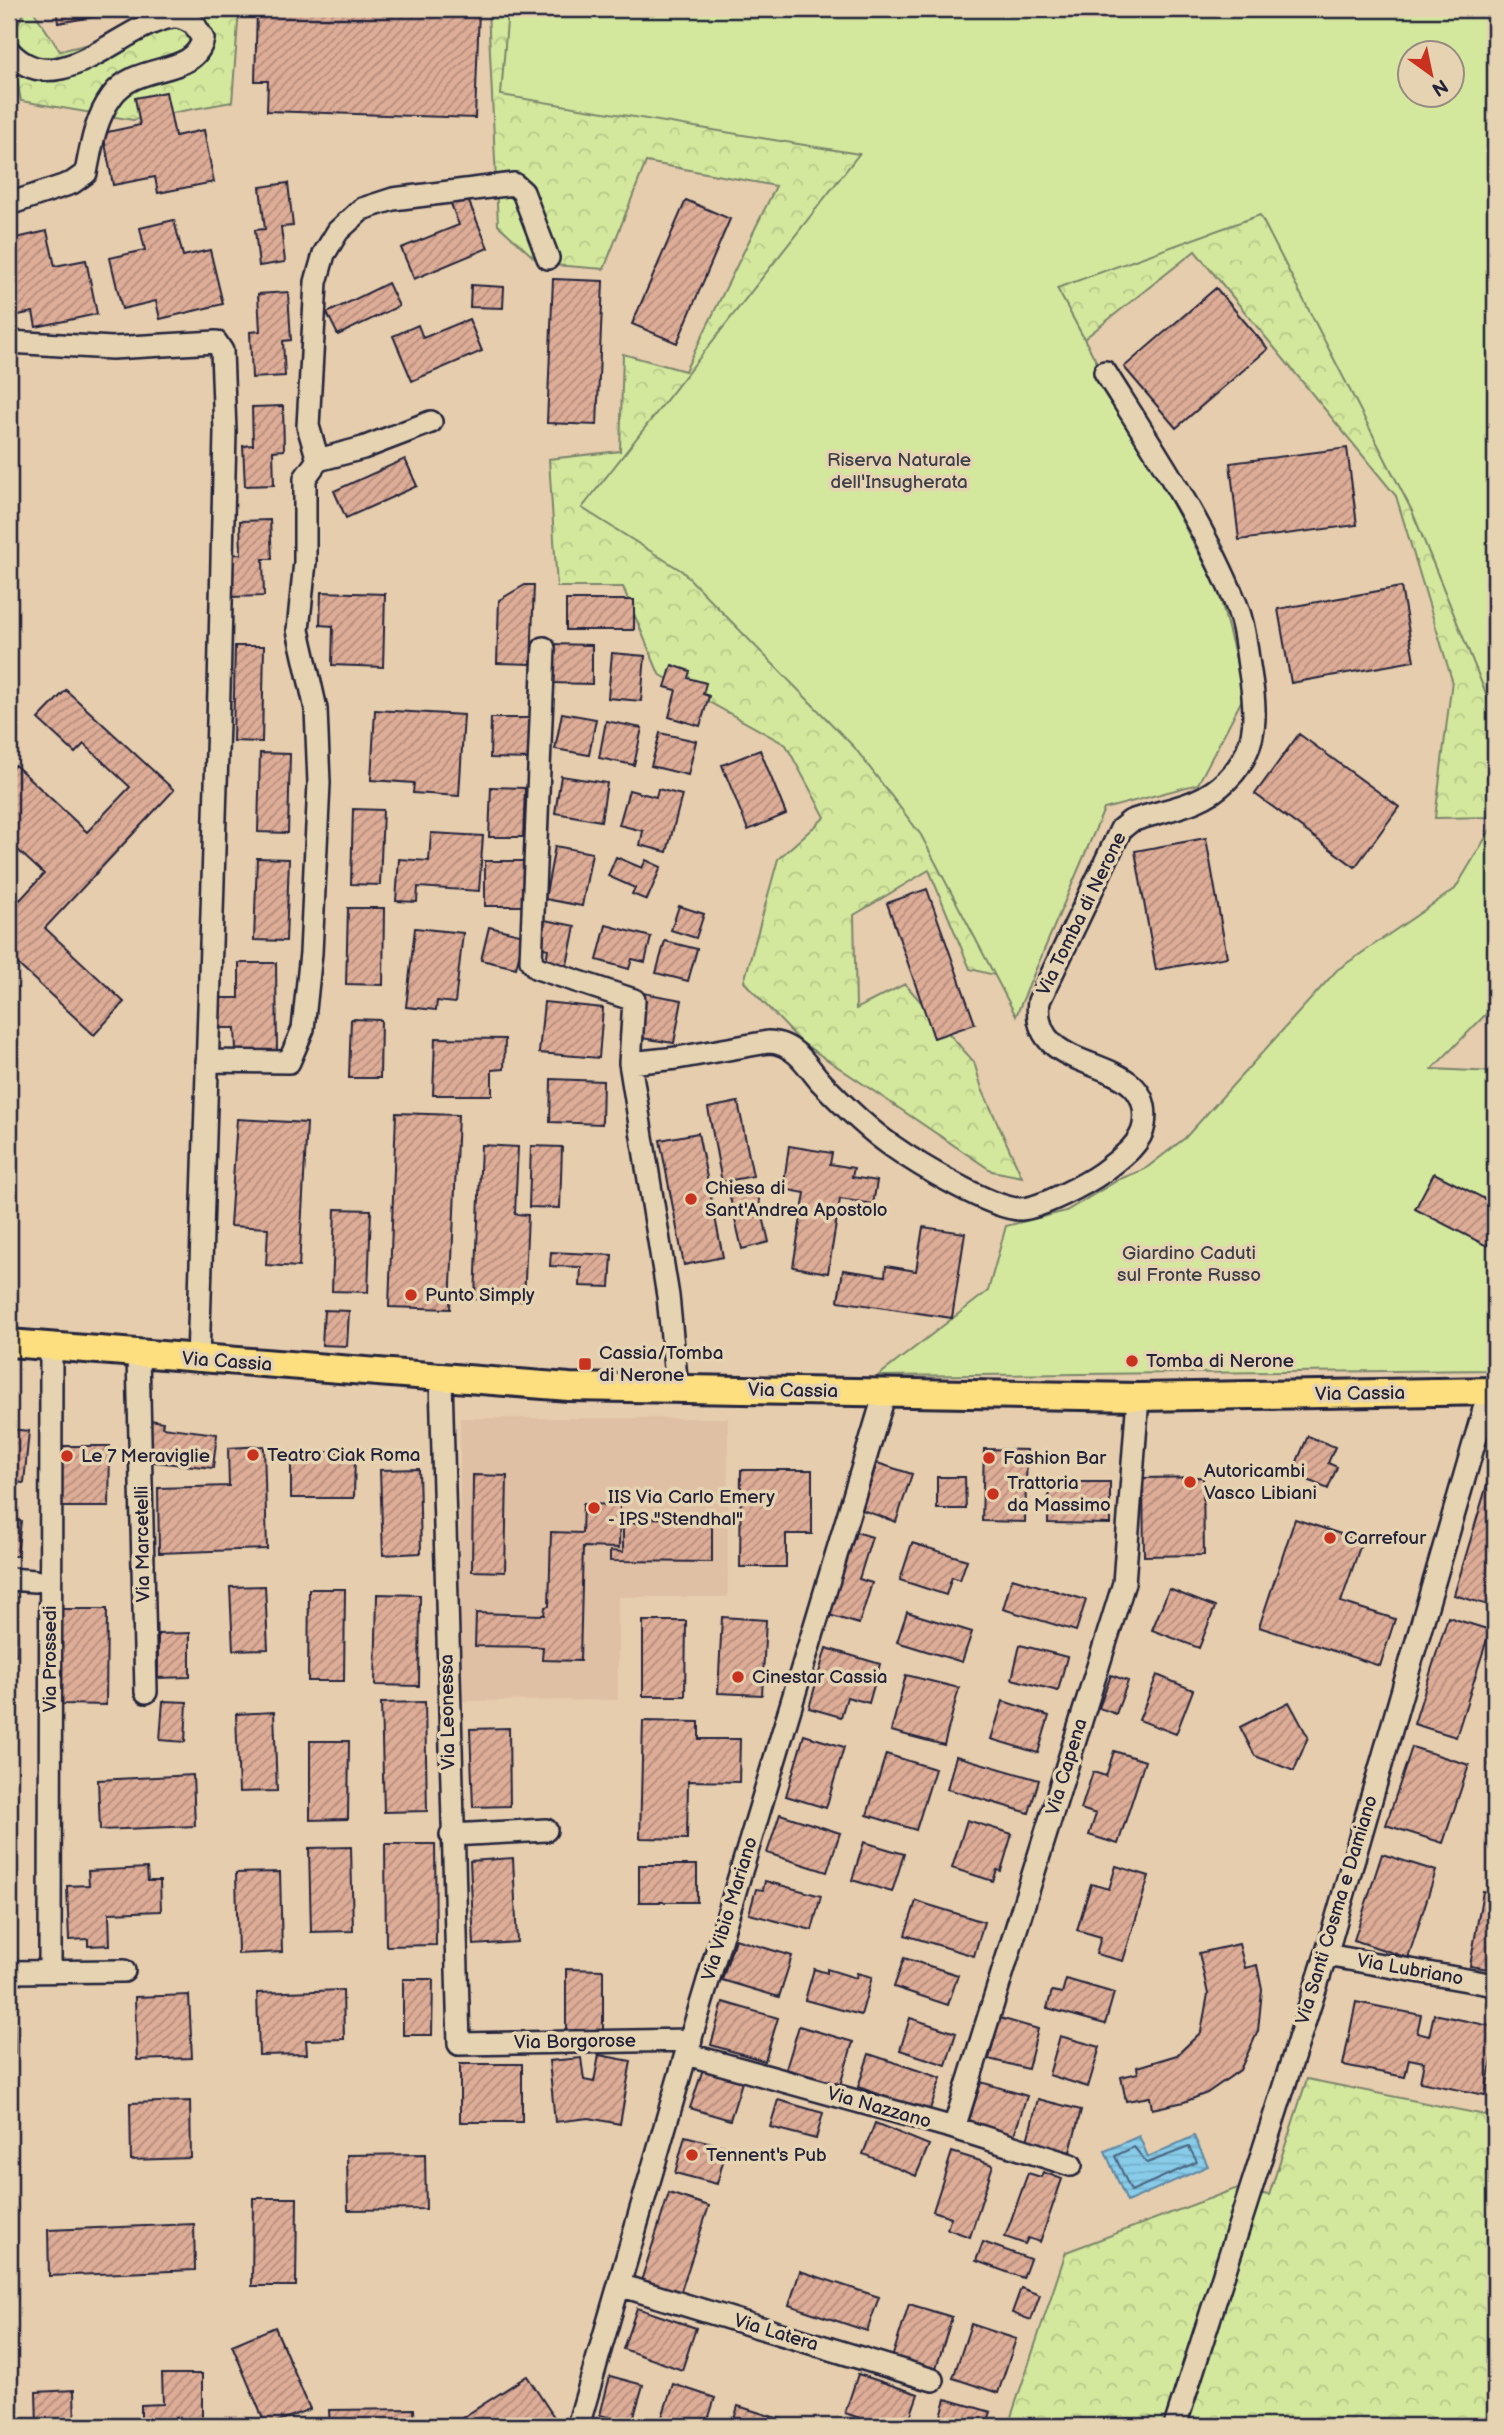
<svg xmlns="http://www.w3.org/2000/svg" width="1504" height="2435" viewBox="0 0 1504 2435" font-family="'Balsamiq Sans',sans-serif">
<defs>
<pattern id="forest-crowns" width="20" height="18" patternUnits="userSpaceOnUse" patternTransform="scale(1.75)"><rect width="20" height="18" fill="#d4e89d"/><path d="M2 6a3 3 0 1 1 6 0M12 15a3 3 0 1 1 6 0" fill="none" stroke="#b6c788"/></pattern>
<pattern id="water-rules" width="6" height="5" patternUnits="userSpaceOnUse" patternTransform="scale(1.75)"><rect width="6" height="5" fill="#88cce9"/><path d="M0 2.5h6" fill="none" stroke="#75afc9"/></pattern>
<pattern id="building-hatch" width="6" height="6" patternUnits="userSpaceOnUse" patternTransform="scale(1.75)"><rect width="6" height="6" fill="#dead97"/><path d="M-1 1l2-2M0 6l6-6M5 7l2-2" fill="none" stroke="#b48c7c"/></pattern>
</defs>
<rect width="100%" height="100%" fill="#e6cdad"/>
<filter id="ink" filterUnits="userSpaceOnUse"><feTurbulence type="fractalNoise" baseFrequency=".0143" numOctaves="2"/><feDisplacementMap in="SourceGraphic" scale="14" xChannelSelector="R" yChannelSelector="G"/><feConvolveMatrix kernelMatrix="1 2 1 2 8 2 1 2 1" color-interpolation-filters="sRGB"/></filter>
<g filter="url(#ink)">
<!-- built -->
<path fill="#e0c0a4" d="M460,1418H728V1597H618V1700L459,1701Z"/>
<!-- forest -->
<path fill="url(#forest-crowns)" stroke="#7b856c" stroke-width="2" fill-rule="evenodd" d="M26,9H32L60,51L161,27L160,9H239L232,102L133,120L21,101L9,40Z
M488,9H774L911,35L1002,977L970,969L929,870L854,915L856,1009L905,984L974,1062L982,1089L1022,1177L992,1171L801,1042L744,982L778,859L825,817L786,745L659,674L623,587H557L549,459L620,451L623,354L685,371L776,186L646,162L604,269L541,264L498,225Z
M1495,9V817L1435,818L1452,680L1396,496L1195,251L1075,346L1005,299L1035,219ZM1410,52H1452V94H1410Z
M1307,2079L1495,2117V2426H1008L1066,2252L1235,2189L1269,2195Z"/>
<!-- green -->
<path fill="#d4e89d" stroke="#7b856c" stroke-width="2" fill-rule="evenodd" d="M508,9H1495V1005L1432,1069L1495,1072V1370L878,1376L988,1291L1006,1226L1066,1211L1120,1179L1145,1169L1185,1138L1337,970L1455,889L1495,822V716L1412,511L1260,215L1057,288L1218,589L1245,694L1198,784L1104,809L1016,1016L921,835L854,747L682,571L582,508L859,154L501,95ZM1410,52H1452V94H1410Z"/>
<!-- water -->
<path fill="url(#water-rules)" stroke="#5f88a3" stroke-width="2" d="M1139,2136L1148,2157L1194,2136L1208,2166L1127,2202L1105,2151Z"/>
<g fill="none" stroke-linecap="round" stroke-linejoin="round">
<!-- shore -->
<path stroke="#4b6681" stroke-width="2" d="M1134,2147L1147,2163L1189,2147L1197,2162L1131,2191L1115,2156Z"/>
</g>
<!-- building -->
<path fill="url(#building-hatch)" stroke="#22223b" stroke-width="2" d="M56,9H120L121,12L58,23Z
M257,9H479L475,118L267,111L268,81H255Z
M166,92L175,136L204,130L214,182L158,193L155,177L113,185L103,133L140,125L135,98Z
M288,183L293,226L281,227L285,262L259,266L255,230L265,229L260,187Z
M467,197L488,248L414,279L401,248L459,225L451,204Z
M686,200L730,219L677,343L632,324Z
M174,220L183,256L210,250L223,304L160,319L156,301L122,309L110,258L145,250L140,228Z
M47,231L55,266L86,260L97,314L36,327L33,312L9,317V262L17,260L12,239Z
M553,279L603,281L597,425L547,423Z
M388,283L399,306L338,335L327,313Z
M471,285L504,287L503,308L470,307Z
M1216,288L1268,349L1176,428L1124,367Z
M288,292L291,340L283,341L285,376L252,378L250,332L260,331L258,294Z
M469,319L482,351L412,381L393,336L418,325L423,338Z
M283,406L284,450L273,451L274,485L245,486L243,446L253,445L252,407Z
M1347,448L1357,525L1239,540L1230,463Z
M405,459L417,486L346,518L334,491Z
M270,520L272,559H263L264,596L229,597L227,555L241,554L240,521Z
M525,585H534L531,664L497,663L499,600Z
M1401,587L1414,661L1291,683L1278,609Z
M321,592L385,594L383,667L332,665L333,626L320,625Z
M566,600H634V630H566Z
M551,644L592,645V684L550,683Z
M235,646H264L262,742L233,741Z
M612,653L645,656L641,701L608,698Z
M672,665L690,671L688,678L706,683L703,694L709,696L700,726L669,717L676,690L665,687Z
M66,690L174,790L45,928L124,1002L94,1035L9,956V889L20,900L44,874L9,842V772L15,765L87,832L130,787L84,744L75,753L38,719Z
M375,710L464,715L459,796L413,793L414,783L371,780Z
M562,713L596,719L589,755L555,749Z
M491,718H531L530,759L490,758Z
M606,721L642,728L634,765L599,758Z
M660,733L696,741L688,775L651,766Z
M1299,734L1399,807L1355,867L1255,794Z
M760,750L786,814L748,830L722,765Z
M260,753L290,754L288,833L258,832Z
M561,776L607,783L601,821L555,813Z
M491,787L525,788L523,837H489Z
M658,789L682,795L667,852L640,845L643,831L619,825L629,790L656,797Z
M353,809L383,810L380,885L351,884Z
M431,833L483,836L479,891L418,887L417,902L396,901L399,859L429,861Z
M1206,838L1227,957L1156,970L1135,851Z
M555,846L592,853L582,906L545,899Z
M616,857L642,868L646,860L661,867L647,900L632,894L635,888L608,876Z
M257,858L289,859L286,941L254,940Z
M485,861H523L522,906H485Z
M927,889L975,1024L934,1038L887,903Z
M679,906L704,914L696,938L671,930Z
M348,908H384L383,985L346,984Z
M545,920L575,926L567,965L546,961L548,949L540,947Z
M606,925L651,937L645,962L632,959L629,969L597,960Z
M489,927L524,935L516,968L481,960Z
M415,928L463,933L455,1003L437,1001L436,1010L406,1007Z
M665,941L697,949L688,981L656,973Z
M239,963H276L277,1050H236L235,1028H217V998H239Z
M643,993L682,1000L674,1043L635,1037Z
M544,1002L603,1008L599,1058L539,1053Z
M351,1019L381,1020L380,1078H349Z
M435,1038L505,1039L504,1069L492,1070V1095H433Z
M551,1079L603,1081L602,1124L550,1122Z
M738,1102L753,1176L722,1182L708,1108Z
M396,1113L458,1115L450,1309L389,1307Z
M237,1119L307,1123L299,1267L266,1265L268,1228L230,1226Z
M698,1133L723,1257L684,1265L660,1140Z
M481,1145L518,1147L515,1214L528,1215L524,1301L475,1299Z
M531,1146L562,1147L560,1208L529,1207Z
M789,1146L832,1153L830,1164L854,1168L852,1177L877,1181L873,1204L840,1199L828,1273L793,1267L805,1193L783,1189Z
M1434,1173L1495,1204V1231L1487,1246L1415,1209Z
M756,1187L769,1242L742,1249L729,1193Z
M335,1209L371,1210L368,1292L332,1291Z
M923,1227L965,1233L952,1318L838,1301L843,1270L885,1276L886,1266L916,1271Z
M551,1252L612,1255L610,1287L580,1286L581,1267L550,1266Z
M324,1310L349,1311L347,1346L322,1345Z
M150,1420L163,1422L162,1427L217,1434L213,1468L145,1461Z
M9,1429L29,1431L24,1483L9,1482Z
M1308,1436L1335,1447L1328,1463L1337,1467L1328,1489L1292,1473Z
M56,1446H110L109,1507H55Z
M264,1446L267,1549L159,1553L158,1488L229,1486L228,1448Z
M984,1449L1027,1450L1025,1522L982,1521Z
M291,1452H355L354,1498H291Z
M877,1463L912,1474L896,1522L862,1510Z
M1492,1468L1495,1469V1607L1454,1595Z
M419,1469L421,1553L383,1555L380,1470Z
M741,1470H812V1534H786V1567H740Z
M473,1475L507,1476L505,1572L472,1571Z
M937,1477H965L966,1509H937Z
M1203,1477L1204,1555L1144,1556L1143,1478Z
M1049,1482H1110V1524L1048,1523Z
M583,1504L620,1505L619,1548L583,1547L580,1661L542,1660L543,1647L475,1646L476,1613L544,1615L545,1607L549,1606L551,1532L582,1533Z
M638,1518L712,1519V1562L610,1561V1551L623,1552V1523H638Z
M9,1519L21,1521L17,1556H9Z
M1295,1519L1362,1541L1341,1602L1395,1619L1380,1666L1259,1627Z
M856,1532L872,1537L859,1579L872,1583L859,1624L829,1615Z
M912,1543L967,1560L960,1580L952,1577L946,1595L900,1580Z
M1012,1578L1086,1600L1076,1631L1003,1609Z
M265,1586L268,1649L233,1650L230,1587Z
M309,1589H345L344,1681H308Z
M1169,1589L1215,1607L1199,1648L1152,1630Z
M15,1591L16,1655L9,1656V1592Z
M377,1594L420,1595L419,1686L375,1685Z
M62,1609H107L106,1705L62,1704Z
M907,1612L972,1632L962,1662L897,1642Z
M722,1617L766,1620L762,1695L718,1693Z
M1448,1617L1490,1630L1456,1737L1414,1724Z
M643,1621H686L685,1696H643Z
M190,1633V1677L158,1678V1634Z
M1020,1645L1067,1657L1058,1691L1012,1679Z
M826,1648L880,1664L869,1703L847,1697L841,1717L809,1708Z
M906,1675L959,1688L944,1745L891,1731Z
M1111,1675L1128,1681L1116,1714L1099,1708Z
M1157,1675L1193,1690L1176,1734L1139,1720Z
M9,1681H17L18,1725L9,1726Z
M163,1701L187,1702L185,1742L160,1740Z
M1003,1701L1049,1716L1038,1753L991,1739Z
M425,1702L427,1811L384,1812L381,1703Z
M1289,1702L1308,1737L1294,1771L1255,1756L1240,1727Z
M274,1712L277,1791L239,1792L236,1714Z
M643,1721L699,1722V1739H740L739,1782L688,1781L687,1839L640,1838Z
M509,1728L510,1806L473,1807L470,1729Z
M804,1735L844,1747L826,1808L786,1796Z
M310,1741H349L348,1819L310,1820Z
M1412,1747L1469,1765L1443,1843L1386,1825Z
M1495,1750V1767L1489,1765Z
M1114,1751L1145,1761L1118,1844L1089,1835L1096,1814L1081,1809L1093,1772L1106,1776Z
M886,1754L935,1769L916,1830L867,1815Z
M956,1756L1039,1780L1029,1813L947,1789Z
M193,1775L195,1826L100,1830L98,1780Z
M9,1814H15L16,1926H9Z
M780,1814L840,1833L827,1872L767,1853Z
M967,1820L1012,1834L1001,1871L997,1870L993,1881L952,1868Z
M864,1842L904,1854L892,1892L852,1880Z
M385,1844H435L436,1945L386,1946Z
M351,1847L353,1931L311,1932L309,1848Z
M1382,1854L1436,1871L1408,1958L1354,1940Z
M513,1858L517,1942L474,1945L470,1861Z
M639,1865H697V1902H639Z
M1116,1866L1149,1876L1123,1961L1096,1954L1101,1937L1077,1930L1091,1884L1109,1889Z
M147,1868L148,1881H160L161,1911L109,1913L110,1945L88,1946V1939L69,1940L67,1886L89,1885L88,1871Z
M280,1872L282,1952L238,1954L236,1873Z
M765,1881L821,1896L812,1930L749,1914L756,1889L763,1890Z
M1483,1891L1495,1893V1970L1470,1966Z
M916,1901L984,1922L974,1956L905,1935Z
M735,1939L792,1956L779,1997L722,1980Z
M1239,1944L1245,1968L1257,1965L1262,1990L1258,2031L1240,2070L1207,2093L1184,2102L1152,2109L1150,2097L1126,2101L1121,2077L1138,2073L1137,2067L1177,2055L1201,2032L1208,1994L1199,1953Z
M904,1958L958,1975L948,2005L894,1987Z
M566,1969L603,1970V2032H566Z
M814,1969L827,1973V1969L856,1978L857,1973L872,1977L861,2015L805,2000Z
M403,1979H433L432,2035H403Z
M1066,1979L1114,1993L1105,2024L1047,2008L1052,1991L1062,1993Z
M343,1990L344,2039L306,2040L307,2054L259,2055L257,1993Z
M189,1995L192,2058L137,2060L135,1997Z
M723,2002L778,2018L765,2061L711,2045Z
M1356,2002L1421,2015L1417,2033L1429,2036L1434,2014L1495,2027V2043L1485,2095L1420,2082L1424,2062L1409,2059L1405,2077L1343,2065Z
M9,2008H14L15,2054L9,2055Z
M910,2018L956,2033L946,2065L900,2050Z
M1000,2018L1038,2029L1028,2069L989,2059Z
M799,2026L853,2042L840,2085L786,2069Z
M1060,2036L1100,2047L1088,2087L1049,2075Z
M869,2054L941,2078L929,2112L858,2087Z
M599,2055L631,2061L620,2124L589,2118L555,2122L549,2061L581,2058L584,2080L594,2082Z
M460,2064H522V2122H460Z
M704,2066L743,2079L730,2120L690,2108Z
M981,2082L1027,2096L1013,2138L968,2124Z
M1038,2099L1081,2110L1070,2152L1027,2141Z
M778,2100L823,2113L816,2139L770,2127Z
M190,2101L191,2158L131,2160L130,2103Z
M875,2123L929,2145L916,2176L863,2154Z
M685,2136L727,2147L717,2184L675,2173Z
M952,2152L993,2165L970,2237L947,2229L951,2217L933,2211Z
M425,2154L426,2209L348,2210L347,2155Z
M1043,2172L1062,2179L1040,2242L1028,2238L1025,2244L1005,2237L1028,2173L1041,2177Z
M669,2193L709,2206L680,2294L641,2281Z
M253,2198H297L296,2286H252Z
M194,2224L195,2270L49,2276L48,2230Z
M983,2242L1030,2259L1023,2278L976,2261Z
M800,2271L879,2297L867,2331L789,2305Z
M1021,2288L1040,2295L1031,2320L1012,2313Z
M909,2304L952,2317L935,2372L892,2358Z
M637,2308L696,2328L682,2370L623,2349Z
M971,2324L1016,2339L998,2393L953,2378Z
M275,2327L310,2409L266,2426L232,2345Z
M162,2374H202V2426H141V2405L163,2404Z
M858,2374L918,2394L907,2426H883L845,2413Z
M527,2376L556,2420L546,2426H467L462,2418Z
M610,2376L643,2385L632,2423L600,2415Z
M673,2384L715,2398L706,2426H659Z
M74,2390L75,2426H37L36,2392Z
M946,2399L991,2412L986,2426H938Z
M738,2406L783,2420L781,2426H732Z
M414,2409L415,2426H330L329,2410Z"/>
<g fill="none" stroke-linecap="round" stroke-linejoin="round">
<!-- minor casing -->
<g stroke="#22223b" stroke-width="26">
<path id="minor" d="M9,51C58,106 124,22 173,17C181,16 187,20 194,24L203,39C194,78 137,61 112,96C95,119 91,147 86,173L72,183L9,204
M9,342L112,348L216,342L222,351L225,432L219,689L198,1360
M318,460L308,426L316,282L324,254L338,231L362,209L393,199L514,184L523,192L548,258
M544,648L531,961L537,968L634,1000L630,1063
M207,1061L289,1062L303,1029L311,953L319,783L316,709L298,630L305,562V478L318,460L363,448L431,422
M138,1355L146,1692
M441,1379L459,2044L691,2040
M677,1388L668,1296L630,1063L677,1058L768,1042C778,1042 789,1047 797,1054C806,1062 813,1073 821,1082C843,1105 866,1128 892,1146C916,1163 993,1210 1021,1209C1041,1208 1086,1184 1103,1172C1118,1160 1141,1145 1144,1125C1156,1048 1028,1082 1039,1001L1121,829L1131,821C1165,809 1201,807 1227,780C1261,747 1256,708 1249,666C1246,645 1244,624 1236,604C1204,524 1151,445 1105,372
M9,1579L35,1581
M451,1835L546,1830
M1326,1955L1495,1985
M50,1971L51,1346
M9,1972L124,1971
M686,2054L954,2128L1071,2165
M954,2128L1124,1583L1138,1397
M619,2285L933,2380
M578,2426L686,2054L885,1393
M1175,2426L1326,1955L1489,1392"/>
</g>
<!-- major casing -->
<g stroke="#22223b" stroke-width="32">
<path id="major" d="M9,1343L569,1387L1138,1397L1495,1391"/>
</g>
<!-- minor -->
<use href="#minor" stroke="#e5d3b1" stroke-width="21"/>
<!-- major -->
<use href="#major" stroke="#fddf80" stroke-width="26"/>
</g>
</g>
<!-- markers -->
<g fill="#c8321e" stroke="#e5d3b1" stroke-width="2.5">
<circle cx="691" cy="1199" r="7"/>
<circle cx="411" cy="1295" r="7"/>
<circle cx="1132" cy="1361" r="7"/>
<rect x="578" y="1357" width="14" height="14" rx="3.5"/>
<circle cx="253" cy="1455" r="7"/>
<circle cx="67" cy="1456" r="7"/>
<circle cx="989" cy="1458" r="7"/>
<circle cx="1190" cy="1482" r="7"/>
<circle cx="993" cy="1494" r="7"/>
<circle cx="594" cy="1508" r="7"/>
<circle cx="1330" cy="1538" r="7"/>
<circle cx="738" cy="1677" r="7"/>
<circle cx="692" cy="2155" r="7"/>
</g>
<g text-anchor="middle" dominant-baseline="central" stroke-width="7" stroke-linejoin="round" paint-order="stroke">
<!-- park labels -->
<g font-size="19" fill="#3d404a" stroke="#e5d3b1">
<text x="899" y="460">Riserva Naturale<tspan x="899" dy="22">dell'Insugherata</tspan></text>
<text x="1189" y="1253">Giardino Caduti<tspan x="1189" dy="22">sul Fronte Russo</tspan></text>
</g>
<!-- street labels -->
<g font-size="19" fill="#22223b" stroke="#e5d3b1">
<text transform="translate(1082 914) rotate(-64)">Via Tomba di Nerone</text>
<text transform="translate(227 1362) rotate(4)">Via Cassia</text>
<text transform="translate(793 1391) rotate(1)">Via Cassia</text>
<text transform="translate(1360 1394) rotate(-1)">Via Cassia</text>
<text transform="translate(143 1544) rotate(-91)">Via Marcetelli</text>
<text transform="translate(50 1659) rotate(-90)">Via Prossedi</text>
<text transform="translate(448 1712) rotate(-91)">Via Leonessa</text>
<text transform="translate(1067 1767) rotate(-73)">Via Capena</text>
<text transform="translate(730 1909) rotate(-73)">Via Vibio Mariano</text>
<text transform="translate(1337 1910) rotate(-73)">Via Santi Cosma e Damiano</text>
<text transform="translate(1410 1970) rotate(10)">Via Lubriano</text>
<text transform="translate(575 2042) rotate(-1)">Via Borgorose</text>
<text transform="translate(879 2108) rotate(16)">Via Nazzano</text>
<text transform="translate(776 2333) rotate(17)">Via Latera</text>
</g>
<!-- poi labels -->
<g font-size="19" fill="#22223b" stroke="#e5d3b1" text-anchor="start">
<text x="705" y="1188">Chiesa di<tspan x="705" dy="22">Sant'Andrea Apostolo</tspan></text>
<text x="425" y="1295">Punto Simply</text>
<text x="599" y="1353">Cassia/Tomba<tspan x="599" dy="22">di Nerone</tspan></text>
<text x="1146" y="1361">Tomba di Nerone</text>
<text x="267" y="1455">Teatro Ciak Roma</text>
<text x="81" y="1456">Le 7 Meraviglie</text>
<text x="1003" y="1458">Fashion Bar</text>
<text x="1204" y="1471">Autoricambi<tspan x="1204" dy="22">Vasco Libiani</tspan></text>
<text x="1007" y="1483">Trattoria<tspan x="1007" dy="22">da Massimo</tspan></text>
<text x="608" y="1497">IIS Via Carlo Emery<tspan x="608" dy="22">- IPS "Stendhal"</tspan></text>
<text x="1344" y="1538">Carrefour</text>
<text x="752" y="1677">Cinestar Cassia</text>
<text x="706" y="2155">Tennent's Pub</text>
</g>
</g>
<!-- margin -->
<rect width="1504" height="2435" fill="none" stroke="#e5d3b1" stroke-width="35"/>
<rect x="18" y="18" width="1469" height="2400" fill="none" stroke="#22223b" stroke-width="2.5" filter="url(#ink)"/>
<!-- north arrow -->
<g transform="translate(1431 74) rotate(147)"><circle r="33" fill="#e5d3b1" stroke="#978c82" stroke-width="2"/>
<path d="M0-5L12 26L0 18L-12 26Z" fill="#c8321e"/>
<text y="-10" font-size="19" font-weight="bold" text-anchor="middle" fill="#22223b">N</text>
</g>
</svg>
